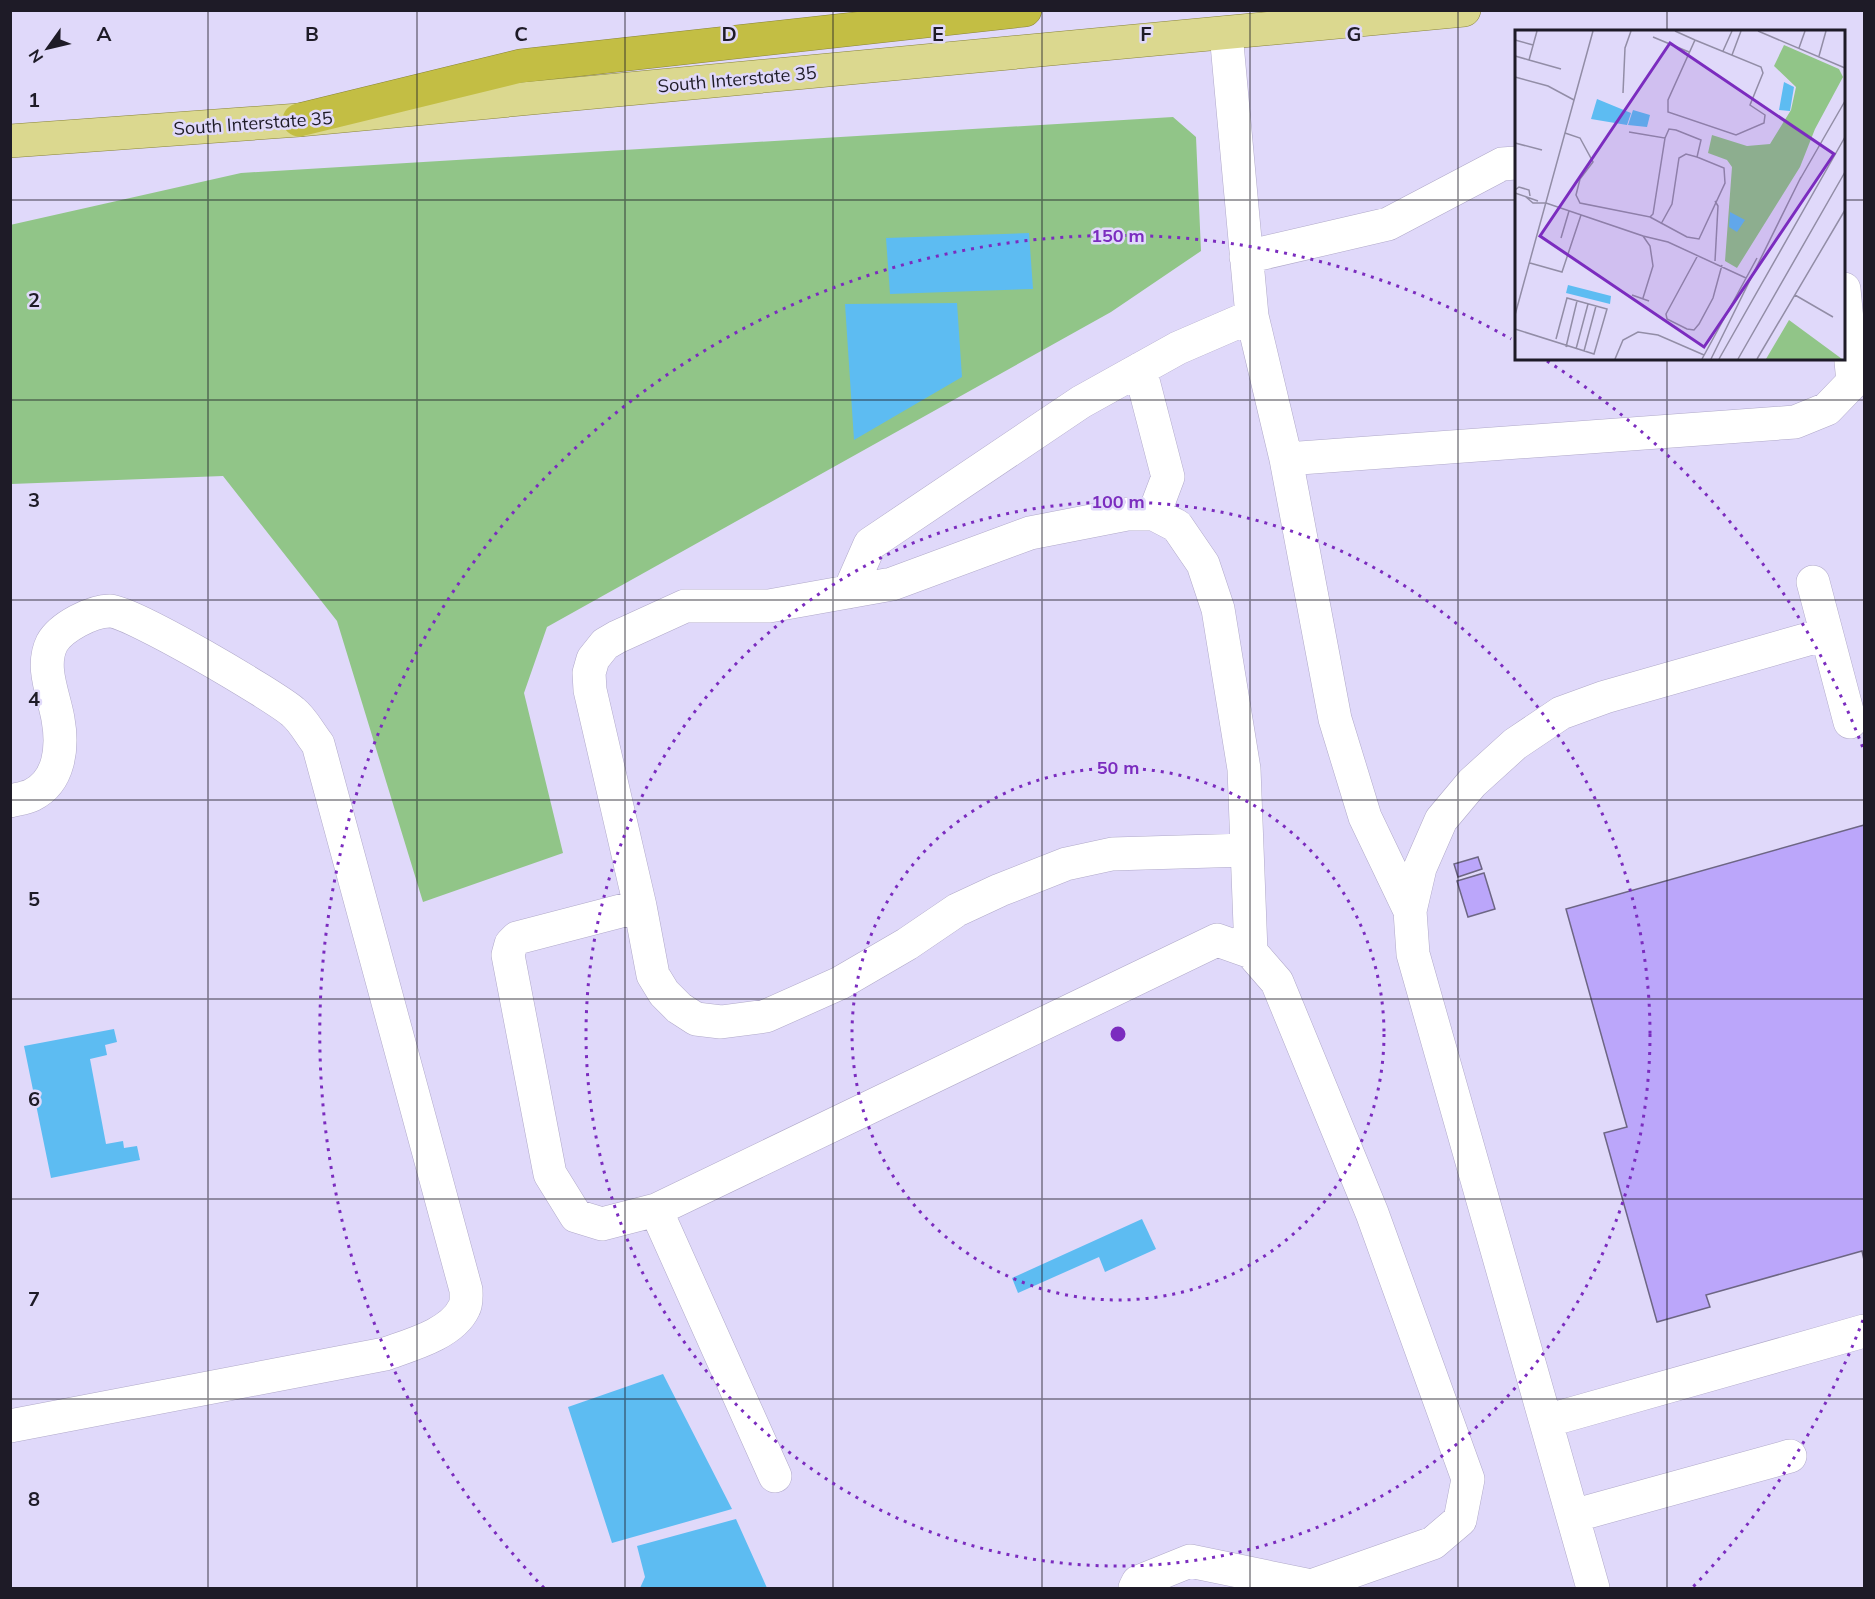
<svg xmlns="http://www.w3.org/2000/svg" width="1875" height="1599" viewBox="0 0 1875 1599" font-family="Mulish,sans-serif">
<rect width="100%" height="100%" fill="#e0d9fa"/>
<!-- green -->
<path fill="#91c588" d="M1173,117L1196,137L1201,251L1111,312L547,627L524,693L563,853L423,902L337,621L223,476L11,484L10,225L241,173Z"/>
<!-- water -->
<path fill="#5dbcf2" d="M1029,233L1033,289L890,294L886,238Z
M957,303L962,377L854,440L845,304Z
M114,1029L117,1042L105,1045L107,1055L90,1059L106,1144L123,1141L124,1148L137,1146L140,1160L51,1178L24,1046Z
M1142,1219L1156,1249L1105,1272L1099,1257L1018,1293L1012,1278Z
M663,1374L732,1509L612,1543L568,1407Z
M736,1519L767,1588H640L645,1577L637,1546Z"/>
<!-- building -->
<path fill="#bba6fa" stroke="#6d6684" stroke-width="1.5" d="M1864,825V1260L1862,1251L1706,1295L1710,1307L1657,1322L1604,1133L1627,1127L1566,909Z
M1478,857L1482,869L1458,877L1454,864Z
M1484,873L1495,909L1468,917L1457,881Z"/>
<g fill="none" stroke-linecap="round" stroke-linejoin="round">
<!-- minor casing -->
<g stroke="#b0a9c9" stroke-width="34">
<path id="minor" d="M1226,33L1252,316L1286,459L1335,719L1365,817L1410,911
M1246,257L1388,224L1502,164L1516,163
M1140,369L1168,477L1154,514
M1286,459L1795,422L1827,409L1853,382L1844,289
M1813,582L1850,722
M849,592L870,544L1081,402L1178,348L1252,316
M10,801C18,799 26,798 32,795C60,781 63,747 58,719C54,695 40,667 52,643C61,627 92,611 110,611C131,611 273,695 293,712C303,720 310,734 318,744L466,1290C466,1295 467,1303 464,1308C452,1334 410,1345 385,1354L10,1426
M640,906L653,975L664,993L679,1008L696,1019L721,1022L766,1016L840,983L907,944L957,910L1000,890L1066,864L1112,854L1247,850
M656,1210L602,1224L576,1216L550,1174L508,955L511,944L517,938L640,906L590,690L589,673L593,659L605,644L617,637L685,606H769L892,584L1030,533L1127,514H1154L1177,526L1203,564L1218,609L1244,769L1251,952
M1546,1421L1864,1331
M775,1476L656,1210L1217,940L1251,952L1277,982L1372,1213L1468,1479L1460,1520L1433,1543L1311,1586L1190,1561L1138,1582L1135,1588
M1573,1516L1790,1456
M1593,1588L1413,954L1410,911L1420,868L1441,820L1472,783L1515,744L1561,713L1605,697L1826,634"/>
</g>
<!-- major casing -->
<g stroke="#89853a" stroke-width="34">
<path id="major" d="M10,141L299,120L1464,10"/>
</g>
<!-- highway casing -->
<g stroke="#89853a" stroke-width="34">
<path id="highway" d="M299,120L520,66L1025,10"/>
</g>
<!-- minor -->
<use href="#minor" stroke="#fff" stroke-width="33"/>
<!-- major -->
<use href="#major" stroke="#dbd88f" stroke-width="33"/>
<!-- highway -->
<use href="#highway" stroke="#c3be44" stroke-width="33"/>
</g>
<!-- grid -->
<path fill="none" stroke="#1e1b27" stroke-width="1.5" stroke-opacity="0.55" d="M208,10V1588M417,10V1588M625,10V1588M833,10V1588M1042,10V1588M1250,10V1588M1458,10V1588M1667,10V32M10,200H1516M1844,200H1864M1667,358V1588M10,400H1864M10,600H1864M10,800H1864M10,999H1864M10,1199H1864M10,1399H1864"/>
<!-- distance rings -->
<g fill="none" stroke="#7b2cbf" stroke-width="3" stroke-dasharray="3 6">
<circle cx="1118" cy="1034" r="266"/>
<circle cx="1118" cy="1034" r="532"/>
<path d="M1863 1320A798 798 0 0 1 1692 1588M544 1588A798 798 0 0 1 1511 339M1547 361A798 798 0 0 1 1863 748"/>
</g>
<g text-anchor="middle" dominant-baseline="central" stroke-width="5" stroke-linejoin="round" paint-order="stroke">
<!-- street labels -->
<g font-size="18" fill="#1e1b27" stroke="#e0d9fa">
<text transform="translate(737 79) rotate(-5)">South Interstate 35</text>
<text transform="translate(253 123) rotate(-4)">South Interstate 35</text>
</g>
</g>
<!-- overview -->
<g transform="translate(1515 30)">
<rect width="330" height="330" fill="#e0d9fa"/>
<path d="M269,15L324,39L328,47L300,99L285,137L222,238L210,231L217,137L212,130L193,123L197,105L232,116L255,114L276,80L281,57L259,36ZM274,290L327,329H251Z" fill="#91c588"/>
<path d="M269,52L279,57L275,81L264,80ZM82,69L116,83L112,95L76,89ZM118,80L135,85L132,97L113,95ZM215,182L230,190L222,202L214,197ZM53,255L96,266L95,274L51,263Z" fill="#5dbcf2"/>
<path fill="none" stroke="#928da6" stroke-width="1.5" d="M160,1L180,10M243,1L330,38M138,7L174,22M0,10L18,15M180,10L246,37L248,43L235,75L250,85L249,93L221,105L153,82V70ZM284,18L290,1M208,21L217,1M217,25L226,1M0,26L14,30L22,1M304,26L311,1M14,30L46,39M0,47L33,56L59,70M108,63L110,18L116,1M50,103L65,108L78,132L65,149L61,165L65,173L135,187L138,184L150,108L114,102M0,113L27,120M284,151L330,71M0,160L4,157L14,160L15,166M0,163L23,171M11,167L18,173H31L128,206L135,216L138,236L128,268M200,171L203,176L200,231M135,187L172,207L184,209L210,153L209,138L182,127L186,110L161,100L154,99L150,108M146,194L157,174L164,128L171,124L182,127M128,206L153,212L231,248M46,208L54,181M183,225L151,284L152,289L172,299L179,300L184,294L198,268L207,235M15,233L47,242L66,185M117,265L134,271M280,265L318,287M0,285L78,1M0,299L79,324L92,279L52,268L41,309M51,317L62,271M61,319L73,274M69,321L81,276M100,329L108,310L123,302L143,305L189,325M187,329L242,228M196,329L286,147M204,329L330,107M223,329L330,142M242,329L330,180"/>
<path fill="#7b2cbf" fill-opacity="0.15" stroke="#7b2cbf" stroke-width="3" d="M155,13L319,124L189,317L25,206Z"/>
<rect width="330" height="330" fill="none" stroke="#1e1b27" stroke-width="3"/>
</g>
<g font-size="20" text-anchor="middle" font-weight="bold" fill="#1e1b27" stroke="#e0d9fa" stroke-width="5" stroke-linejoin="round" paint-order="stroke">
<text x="104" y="41">A</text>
<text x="312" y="41">B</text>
<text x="521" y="41">C</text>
<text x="729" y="41">D</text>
<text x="938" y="41">E</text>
<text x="1146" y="41">F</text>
<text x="1354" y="41">G</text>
<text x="34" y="107">1</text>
<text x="34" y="307">2</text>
<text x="34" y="507">3</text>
<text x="34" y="706">4</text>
<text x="34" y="906">5</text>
<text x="34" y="1106">6</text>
<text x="34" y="1306">7</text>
<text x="34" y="1506">8</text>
</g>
<circle cx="1118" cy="1034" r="9" fill="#7b2cbf" stroke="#e0d9fa" stroke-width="3"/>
<g font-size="18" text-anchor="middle" font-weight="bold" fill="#7b2cbf" stroke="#e0d9fa" stroke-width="5" stroke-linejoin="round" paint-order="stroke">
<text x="1118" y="242">150 m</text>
<text x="1118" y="508">100 m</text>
<text x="1118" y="774">50 m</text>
</g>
<!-- border -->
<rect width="1875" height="1599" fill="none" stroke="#1e1b27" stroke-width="24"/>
<!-- north arrow -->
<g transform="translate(48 48) rotate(236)" stroke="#e0d9fa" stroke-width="4.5" paint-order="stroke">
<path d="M0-4.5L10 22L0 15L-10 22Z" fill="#1e1b27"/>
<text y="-9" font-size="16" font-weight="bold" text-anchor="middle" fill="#1e1b27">N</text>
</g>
</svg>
